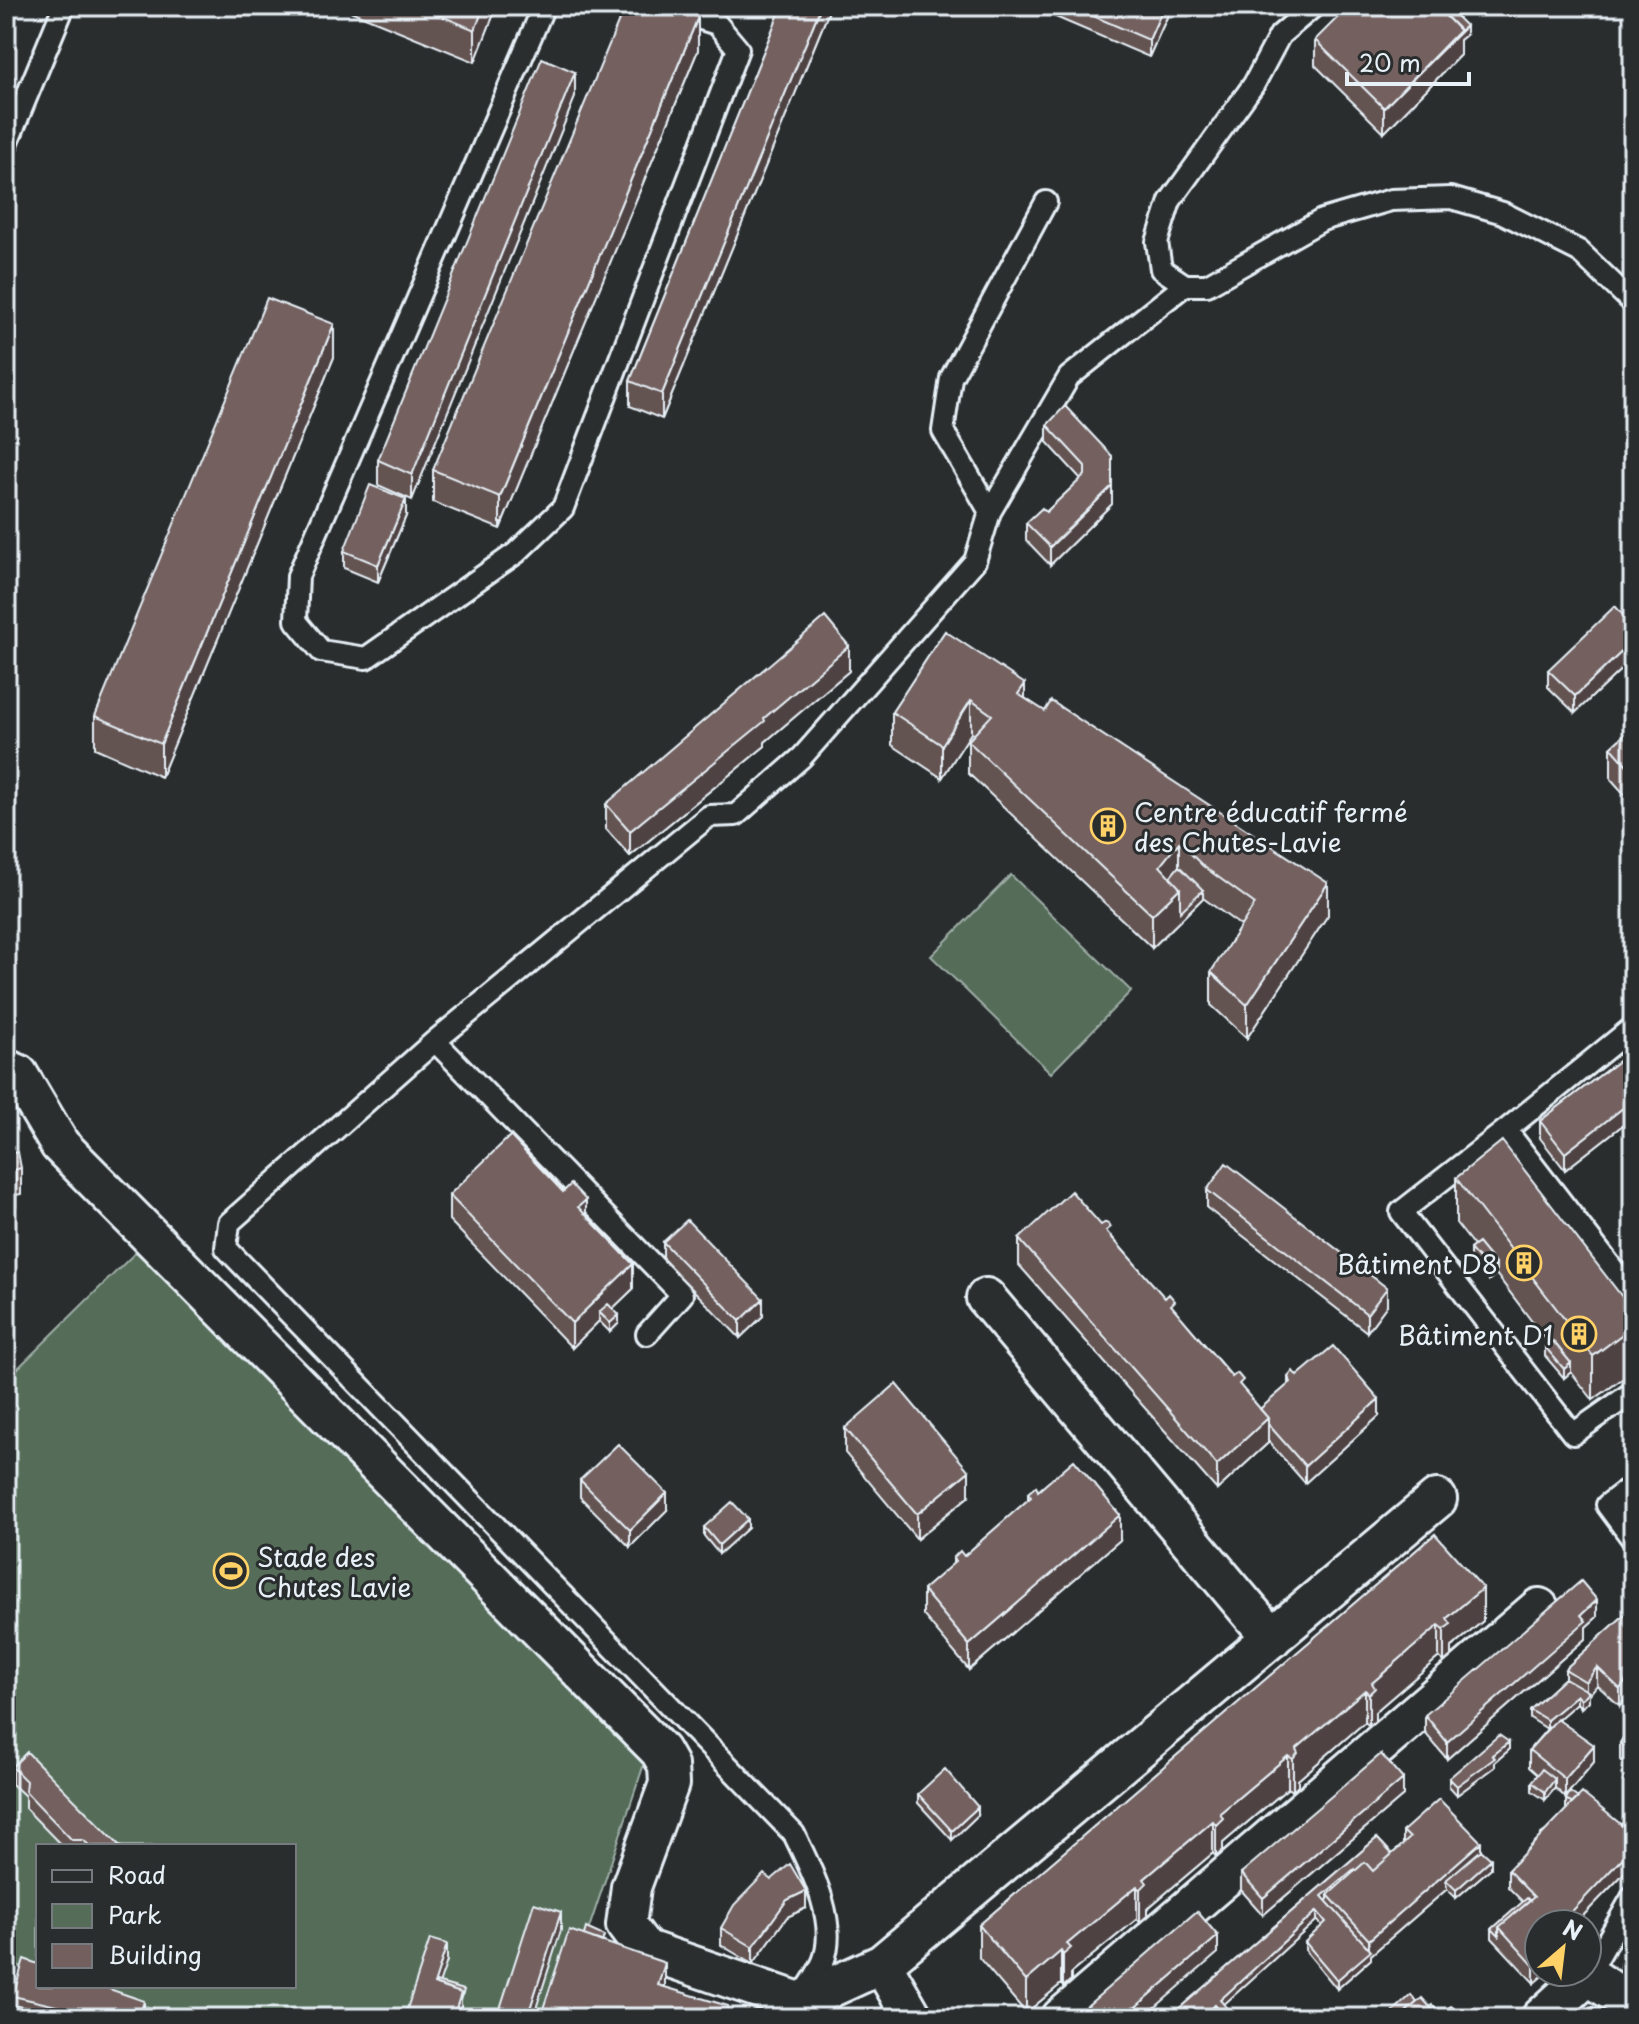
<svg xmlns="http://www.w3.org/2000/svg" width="1639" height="2024" viewBox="0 0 1639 2024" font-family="'Playpen Sans',sans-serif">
<rect width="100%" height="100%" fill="#2a2d2e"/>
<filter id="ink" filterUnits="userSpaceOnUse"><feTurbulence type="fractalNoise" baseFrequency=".0125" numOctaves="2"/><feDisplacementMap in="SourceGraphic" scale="16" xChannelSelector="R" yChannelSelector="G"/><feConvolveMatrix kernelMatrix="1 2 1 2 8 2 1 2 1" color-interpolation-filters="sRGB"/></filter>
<g filter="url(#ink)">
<!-- green -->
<path fill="#556c58" stroke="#9eaea8" stroke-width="2" d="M1011,875L1131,991L1051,1073L931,956Z
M138,1250L645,1761L579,1958L549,2018H184L82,1986H294V1846H38V1972L6,1962V1380Z"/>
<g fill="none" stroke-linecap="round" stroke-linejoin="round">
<!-- service casing -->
<g stroke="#e8f1f8" stroke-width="26">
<path id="service" d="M544,6L298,576L296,621L321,651L366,658L516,553L563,508L738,49L717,24L659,6
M1314,6L1280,35L1254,84L1170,201L1157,242L1161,269L1185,285H1207L1322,220L1391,200L1451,198L1503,213L1579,251L1633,303
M6,146L64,6
M990,512L943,431L951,378L1046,202
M1633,1027L1506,1130L1633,1295
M435,1041L682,1295L647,1334
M1506,1130L1401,1212L1573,1434L1633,1392
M1633,1485L1607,1505L1633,1540
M1588,1975L1633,1896
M803,1995C810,1985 818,1973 823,1962C839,1922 811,1869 794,1834L226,1248L229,1223L435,1041L709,816L736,815L802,757L975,561L990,512L1069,377L1185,285"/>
</g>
<!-- minor casing -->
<g stroke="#e8f1f8" stroke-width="44">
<path id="minor" d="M6,1069L18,1074L60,1145L660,1751L668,1765L669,1784L631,1887L626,1925L644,1949L799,2002L882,1964L1437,1499
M986,1298L1272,1638
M882,1964L913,2018
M1061,2018L1539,1608
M1541,2018L1588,1975L1633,2005"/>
</g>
<!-- service -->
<use href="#service" stroke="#2a2d2e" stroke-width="20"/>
<!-- minor -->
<use href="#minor" stroke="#2a2d2e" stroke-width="38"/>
</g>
<!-- wall -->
<path fill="#635351" stroke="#e8f1f8" stroke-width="2" d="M338,6H497L475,62Z
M782,6H831L662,419L630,406V381Z
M1044,6H1172L1149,57L1044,12Z
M1466,35L1460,40V55L1384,133L1315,65V40Z
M698,50L500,529L433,502V470Z
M575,97L412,500L378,485V460Z
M334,357L161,777L95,748V716Z
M1047,425L1112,456V504L1050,565L1026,540V523L1046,512L1081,479L1047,442Z
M406,516L378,582L344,568V551Z
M1633,626V658L1575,713L1548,687V670Z
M945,631L1025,698L1328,915L1247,1038L1211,1005V972L1241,926L1203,898L1152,948L968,773V741L974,734L971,733L942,778L892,745V712Z
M849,671L765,742V746L630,856L606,829V804Z
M1633,727V804L1611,779V747Z
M1633,1050V1117L1565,1170L1540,1138V1121Z
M6,1107L12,1153L21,1168V1194L16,1195V1206L6,1207Z
M1456,1178L1633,1311V1371L1593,1400L1571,1372L1564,1378L1545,1356V1347L1549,1344L1496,1274L1489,1280L1470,1258V1249L1474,1246L1456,1223Z
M1207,1190L1387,1305L1367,1332L1207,1208Z
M449,1195L586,1215L633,1289L613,1308L619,1323L610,1332L599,1321L572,1348L449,1220Z
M1111,1236L1260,1409L1288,1385V1377L1297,1376L1379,1416L1305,1483L1268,1441V1443L1217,1490L1019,1265V1239Z
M663,1242L763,1316L740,1338L663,1259Z
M845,1428L969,1496L917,1539L845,1453Z
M580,1480L667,1510L630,1547L580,1497Z
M1038,1491L1120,1540L969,1670L923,1615V1590L953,1564V1558L964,1556L1028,1500V1493Z
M704,1527L748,1528L719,1554L704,1536Z
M1435,1534L1483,1621L1451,1648V1656L1444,1662L1439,1657L1375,1712V1721L1369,1726L1365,1722L1298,1780V1786L1293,1791L1288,1788L1223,1843V1850L1216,1857L1213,1853L1147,1909V1916L1140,1922L1137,1919L1071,1973V1980L1063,1987L1061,1984L1026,2013L979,1958V1925Z
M1633,1607V1693L1631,1692L1620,1706L1597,1685L1589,1695V1701L1581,1708L1577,1703L1558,1719L1594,1762L1565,1797L1555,1788L1545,1800L1532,1791V1782L1538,1775L1529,1767V1750L1547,1729L1530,1718V1710L1565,1678V1669Z
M1597,1617L1586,1627V1638L1447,1759L1425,1733V1715Z
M1633,1722V1768L1620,1760V1743Z
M1509,1750L1495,1762V1767L1457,1795L1449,1786V1778Z
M12,1767L120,1846H62L25,1808V1796L12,1784Z
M918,1794L978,1815L952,1840L918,1803Z
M1403,1796L1263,1915L1241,1890V1873Z
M1566,1799L1621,1825L1633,1824V1864L1575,1924H1539L1534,1983L1492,1938V1929L1523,1902L1508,1887V1870L1541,1836V1834L1547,1830L1567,1809L1566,1808Z
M1403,1831L1481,1850L1491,1868L1456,1898L1447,1889L1371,1955V1959L1337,1989L1305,1950V1942L1322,1926L1317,1920L1224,2004L1236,2018H1219L1215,2013L1210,2018H1168L1377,1838L1392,1854L1403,1845Z
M771,1880L806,1908L787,1917L753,1964L721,1945V1928Z
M1633,1941V1976L1621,1968V1959Z
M110,1990L144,2010L142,2018H72L13,2005V1996Z"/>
<!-- shaded-wall -->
<path fill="#504342" stroke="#e8f1f8" stroke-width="2" d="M484,6H497L475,62V30Z
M821,6H831L662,419V394Z
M1164,6H1172L1149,57V40Z
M698,17V50L500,529V497Z
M1466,26V35L1460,40V55L1384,133V108Z
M575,72V97L412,500V475Z
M334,324V357L161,777V744Z
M1112,486V504L1050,565V547Z
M406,499V516L378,582V565Z
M1633,641V658L1575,713V696Z
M849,646V671L765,742V746L630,856V831Z
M1025,684V716L1018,694Z
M971,700V733L942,778V745Z
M1179,842V875L1164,894L1160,866Z
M1328,883V915L1247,1038V1005Z
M1180,888L1203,890V898L1152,948V915Z
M1633,1100V1117L1565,1170V1153Z
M586,1200V1225L578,1207Z
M633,1264V1289L604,1317L599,1312V1321L572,1348V1323Z
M1496,1265V1274L1489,1280V1271Z
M1387,1288V1305L1367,1332V1314Z
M763,1299V1316L740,1338V1321Z
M619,1315V1323L610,1332V1323Z
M1633,1326V1371L1593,1400V1356Z
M1571,1363V1372L1564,1378V1369Z
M1379,1399V1416L1305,1483V1466Z
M1268,1418V1443L1217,1490V1465Z
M969,1471V1496L917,1539V1514Z
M667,1493V1510L630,1547V1530Z
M1120,1515V1540L969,1670V1645Z
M748,1519V1528L719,1554V1545Z
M1483,1588V1621L1451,1648V1656L1444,1662V1629L1447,1618Z
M1597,1600V1617L1586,1627V1638L1447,1759V1742Z
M1439,1625V1657L1375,1712V1721L1369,1726V1694L1372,1683Z
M1597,1667V1685L1589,1695V1701L1581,1708V1699L1586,1695V1682Z
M1631,1674V1692L1620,1706V1689Z
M1365,1690V1722L1298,1780V1786L1293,1791V1759L1296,1749Z
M1577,1695V1703L1547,1729V1720Z
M1509,1742V1750L1495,1762V1767L1457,1795V1786Z
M1594,1745V1762L1565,1797V1779Z
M1288,1756V1788L1223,1843V1850L1216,1857V1825L1220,1813Z
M1403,1779V1796L1263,1915V1898Z
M1555,1779V1788L1545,1800V1792Z
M978,1807V1815L952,1840V1831Z
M1213,1821V1853L1147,1909V1916L1140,1922V1890L1144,1879Z
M1481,1842V1859L1446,1880L1447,1889L1371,1955V1959L1337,1989V1980L1369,1952V1940Z
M1633,1847V1864L1575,1924H1559Z
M1491,1859V1868L1456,1898V1890Z
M1354,1869V1878L1328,1895V1899L1322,1905V1896Z
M1137,1886V1919L1071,1973V1980L1063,1987V1955L1067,1944Z
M806,1891V1908L787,1917L753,1964V1947L787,1900Z
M1317,1911V1920L1220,2008V2000Z
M561,1912V1930L533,2018H527Z
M1218,1936V1953L1143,2018H1123Z
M447,1944V1961L436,1993L434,1984Z
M1061,1951V1984L1026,2013V1981Z
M1539,1962V1972H1547L1534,1983V1966Z
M665,1963V1988L658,1985Z
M461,1993V2010L458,2018H453Z
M144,2001V2010L142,2018H139Z
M1215,2005V2013L1210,2018H1199Z"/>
<!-- building -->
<path fill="#73605e" stroke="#e8f1f8" stroke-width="2" d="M417,6H484L475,30Z
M625,6H671L698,17L500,497L433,470Z
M782,6H821L662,394L630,381Z
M1070,6H1164L1149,40Z
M1349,6H1436L1460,30L1384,108L1315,40Z
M1436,6H1446L1466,26L1460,31Z
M542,58L575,72L412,475L378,460Z
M267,298L334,324L161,744L95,716Z
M1065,406L1112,456V486L1050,547L1026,523L1042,508L1046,512L1085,475V466L1047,425Z
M370,485L406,499L378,565L344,551Z
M1615,606L1633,626V641L1575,696L1548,670Z
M825,617L849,646L764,718L765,721L630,831L606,804Z
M945,631L1025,684L1018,694L1045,711L1051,701L1328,883L1247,1005L1211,972L1255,904L1203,866L1179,842L1160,866L1180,888L1152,915L968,741L992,715L971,700L942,745L892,712Z
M1633,727V772L1611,747Z
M1179,866L1203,890L1180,912V888L1170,877Z
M1633,1050V1100L1565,1153L1540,1121Z
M6,1107L12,1153L18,1152L21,1168L14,1170L16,1181L6,1182Z
M510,1136L563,1192L571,1184L586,1200L578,1207L633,1264L572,1323L449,1195Z
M1502,1141L1633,1311V1326L1593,1356L1456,1178Z
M1226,1163L1387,1288L1367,1314L1207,1190Z
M1071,1191L1101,1225L1106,1222L1111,1227L1106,1231L1165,1298L1169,1294L1175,1301L1171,1305L1232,1377L1237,1373L1243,1380L1239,1384L1268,1418L1217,1465L1019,1239Z
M687,1220L763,1299L740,1321L663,1242Z
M1478,1243L1496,1265L1489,1271L1470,1249Z
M608,1304L619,1315L610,1323L599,1312Z
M1553,1341L1571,1363L1564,1369L1545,1347Z
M1333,1346L1379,1399L1305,1466L1268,1424V1418L1260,1409L1291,1382L1288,1377L1293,1371L1297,1376Z
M896,1384L969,1471L917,1514L845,1428Z
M618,1444L667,1493L630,1530L580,1480Z
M1074,1460L1120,1515L969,1645L923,1590L956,1561L953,1558L960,1551L964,1556L1031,1497L1028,1493L1036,1486L1038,1491Z
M732,1502L748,1519L719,1545L704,1527Z
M1435,1534L1483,1588L1447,1618L1451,1624L1444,1629L1439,1625L1372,1683L1375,1688L1369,1694L1365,1690L1296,1749L1298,1753L1293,1759L1288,1756L1220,1813L1223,1818L1216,1825L1213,1821L1144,1879L1147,1883L1140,1890L1137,1886L1067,1944L1071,1948L1063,1955L1061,1951L1026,1981L979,1925Z
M1581,1581L1597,1600L1581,1615L1586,1621L1447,1742L1425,1715Z
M1633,1607V1676L1631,1674L1620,1689L1597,1667L1586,1682L1565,1669Z
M1565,1678L1589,1692L1581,1699L1577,1695L1547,1720L1530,1710Z
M1557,1719L1594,1745L1565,1779L1529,1750Z
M1633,1722V1751L1620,1743Z
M1499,1735L1509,1742L1492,1755L1495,1758L1457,1786L1449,1778Z
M27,1752L119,1845L120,1846H90L83,1840H72L25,1791L26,1781L12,1767Z
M1381,1754L1403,1779L1263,1898L1241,1873Z
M945,1769L978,1807L952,1831L918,1794Z
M1542,1769L1555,1779L1545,1792L1532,1782Z
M1570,1792L1578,1798L1572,1804L1566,1799Z
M1582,1793L1633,1834V1847L1560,1924H1539V1962L1534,1966L1499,1927L1534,1897L1508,1870Z
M1439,1799L1481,1842L1369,1940L1328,1895L1365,1862L1373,1871L1410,1838L1403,1831Z
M1626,1819L1633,1824V1834L1621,1825Z
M1377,1838L1392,1854L1373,1871L1365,1862L1355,1871L1354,1869L1322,1896L1371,1951L1337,1980L1305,1942L1326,1922L1317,1911L1220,2000L1236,2018H1220L1224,2015L1215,2005L1199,2018H1168Z
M1481,1850L1491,1859L1456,1890L1446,1880Z
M790,1864L806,1891L787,1900L753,1947L721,1928L734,1905L764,1874L771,1880Z
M1527,1898L1530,1901L1499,1927V1936L1492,1929Z
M534,1903L561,1912L527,2018H497Z
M1197,1911L1218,1936L1123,2018H1073Z
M586,1928L604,1936L602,1942L584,1935Z
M569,1930L665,1963L658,1985L728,2006L725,2018H540Z
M430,1939L447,1944L434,1984L461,1993L453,2018H404Z
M1633,1941V1968L1621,1959Z
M24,1959L38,1964V1986H110L109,1989L144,2001L139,2018H108L13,1996Z
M436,1982L464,1990L461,2001V1993L436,1985Z
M1411,1995L1417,2002L1399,2018H1386Z
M1422,1998L1440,2018H1399Z
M1432,2005L1441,2014L1451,2006L1462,2018H1440L1430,2007Z
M1593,2007L1610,2018H1581Z
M240,2012L259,2018H238Z"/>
</g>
<!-- icons -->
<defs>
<g id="building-ring" transform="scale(1.8)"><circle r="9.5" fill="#2a2d2e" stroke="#ffd166" stroke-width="1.5"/><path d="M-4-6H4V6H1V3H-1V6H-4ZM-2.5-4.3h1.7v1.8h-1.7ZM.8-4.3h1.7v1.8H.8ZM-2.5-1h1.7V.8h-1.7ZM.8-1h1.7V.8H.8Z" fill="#ffd166"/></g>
<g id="stadium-ring" transform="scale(1.8)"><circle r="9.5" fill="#2a2d2e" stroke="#ffd166" stroke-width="1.5"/><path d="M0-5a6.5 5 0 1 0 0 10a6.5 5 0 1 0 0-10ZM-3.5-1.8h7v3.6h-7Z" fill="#ffd166"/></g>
</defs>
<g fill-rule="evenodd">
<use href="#building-ring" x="1108" y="826"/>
<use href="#building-ring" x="1524" y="1263"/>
<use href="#building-ring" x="1579" y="1334"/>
<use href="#stadium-ring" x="231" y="1571"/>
</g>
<g text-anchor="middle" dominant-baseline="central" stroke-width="6" stroke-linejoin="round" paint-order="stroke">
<!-- poi labels -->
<g font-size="26" fill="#e8f1f8" stroke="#2a2d2e" text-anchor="start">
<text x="1134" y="811">Centre éducatif fermé<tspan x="1134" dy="30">des Chutes-Lavie</tspan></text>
<text x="1498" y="1263" text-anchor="end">Bâtiment D8</text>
<text x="1553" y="1334" text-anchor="end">Bâtiment D1</text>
<text x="257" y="1556">Stade des<tspan x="257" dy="30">Chutes Lavie</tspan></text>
</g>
</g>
<!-- margin -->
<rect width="1639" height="2024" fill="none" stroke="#2a2d2e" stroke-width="32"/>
<rect x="16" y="16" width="1607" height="1992" fill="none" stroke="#e8f1f8" stroke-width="3" filter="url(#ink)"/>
<!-- legend -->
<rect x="36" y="1844" width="260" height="144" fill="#2a2d2e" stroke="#767b7f" stroke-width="2"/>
<rect x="52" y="1870" width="40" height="12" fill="#2a2d2e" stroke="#767b7f" stroke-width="2"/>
<text x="108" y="1884" font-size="24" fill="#e8f1f8">Road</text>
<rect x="52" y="1904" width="40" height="24" fill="#556c58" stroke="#767b7f" stroke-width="2"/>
<text x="108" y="1924" font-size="24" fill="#e8f1f8">Park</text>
<rect x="52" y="1944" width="40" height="24" fill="#73605e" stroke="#767b7f" stroke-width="2"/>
<text x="108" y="1964" font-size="24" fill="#e8f1f8">Building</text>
<!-- north arrow -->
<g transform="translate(1563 1948) rotate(28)"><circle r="38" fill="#2a2d2e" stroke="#767b7f" stroke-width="2"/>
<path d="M0-6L14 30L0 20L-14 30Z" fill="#ffd166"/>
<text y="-12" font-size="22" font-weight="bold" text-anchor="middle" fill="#e8f1f8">N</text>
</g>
<!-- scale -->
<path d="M1347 72v12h122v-12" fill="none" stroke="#e8f1f8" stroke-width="4"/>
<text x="1359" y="72" font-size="24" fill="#e8f1f8" stroke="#2a2d2e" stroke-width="6" paint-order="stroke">20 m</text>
</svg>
